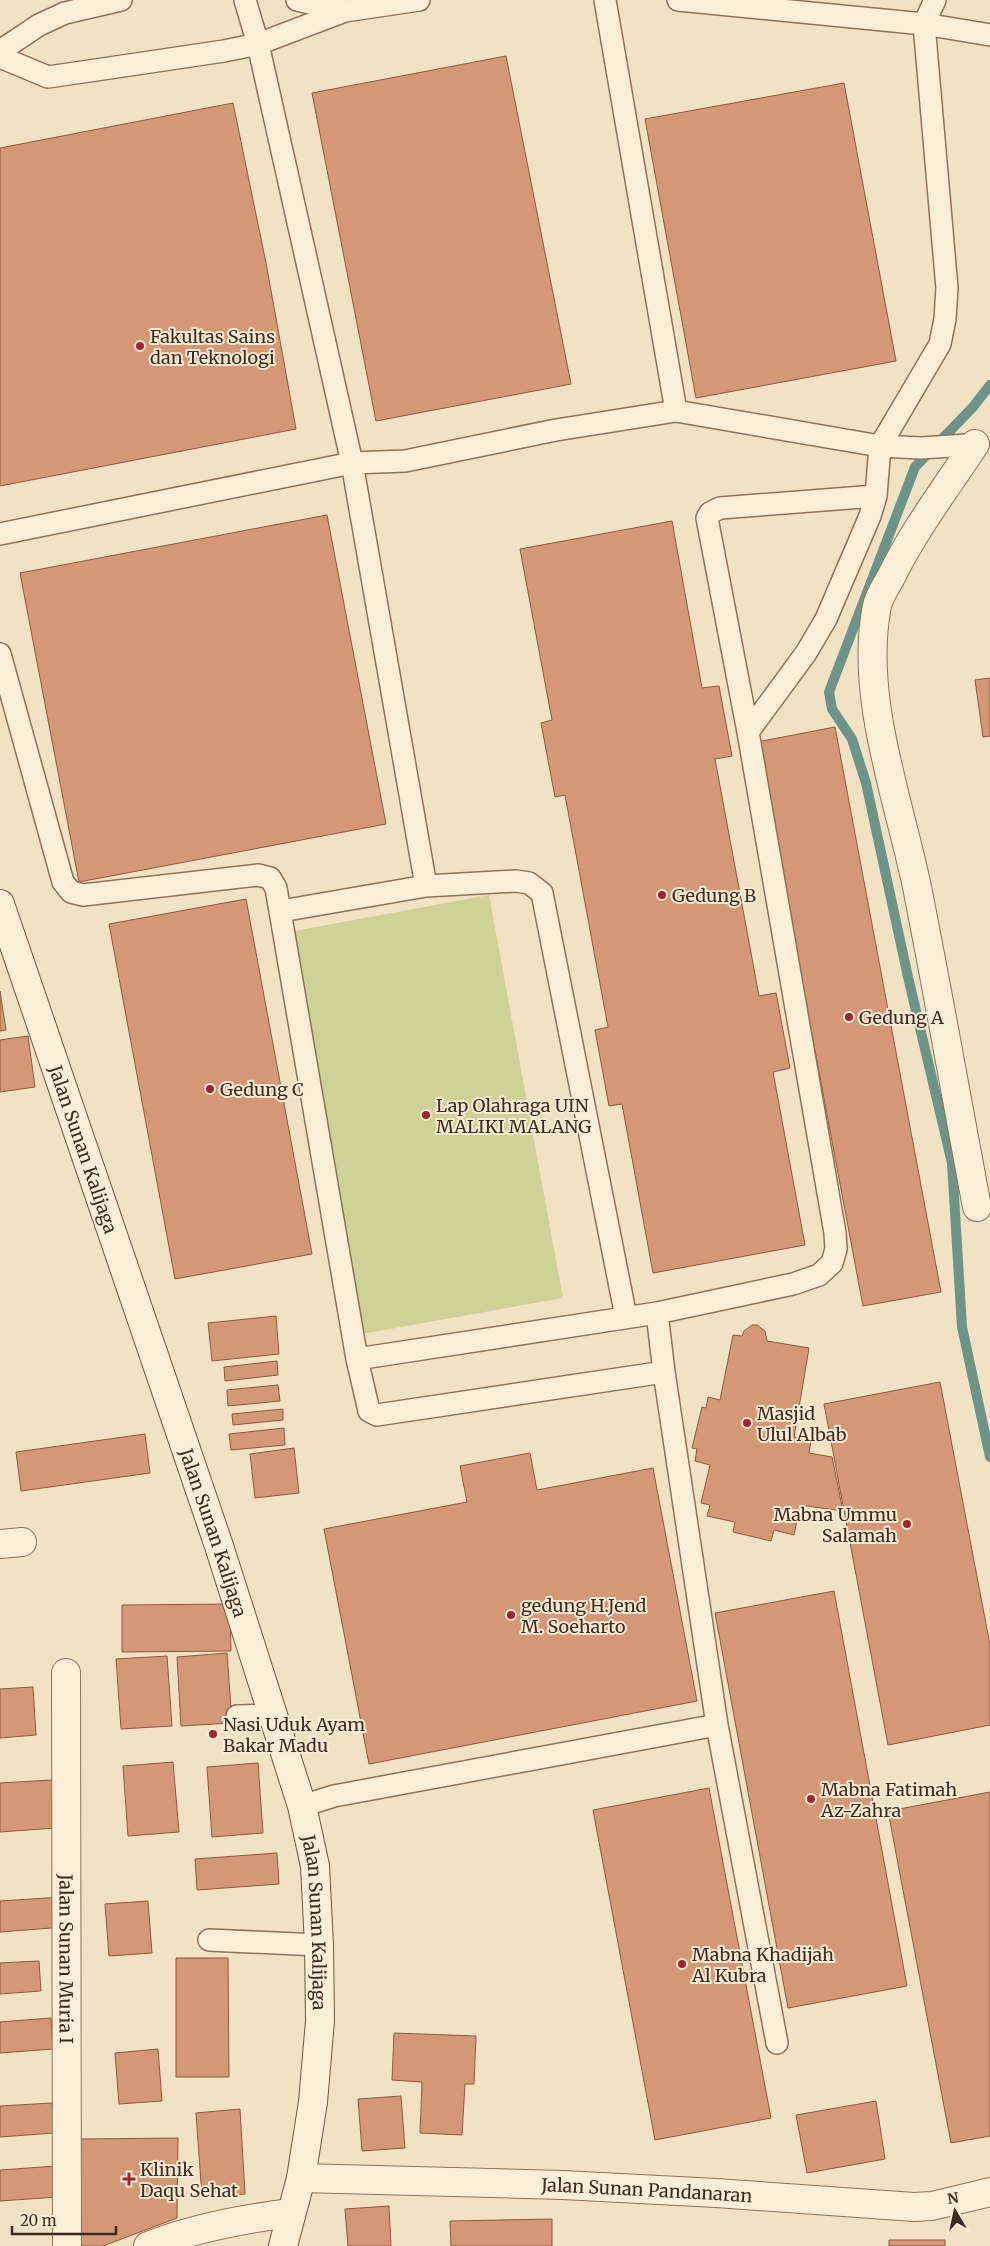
<svg xmlns="http://www.w3.org/2000/svg" width="990" height="2246" viewBox="0 0 990 2246" font-family="Merriweather,serif">
<rect width="100%" height="100%" fill="#f2e2c4"/>
<!-- green -->
<path fill="#ced296" d="M489,895L563,1298L362,1334L289,932Z"/>
<g fill="none" stroke-linecap="round" stroke-linejoin="round">
<!-- stream -->
<path stroke="#6c9488" stroke-width="10" d="M990,385L973,407L915,467L829,692L832,709L852,739L866,783L908,977L952,1163L962,1327L990,1457"/>
</g>
<!-- building -->
<path fill="#d49876" stroke="#91593c" d="M506,56L571,384L376,421L312,93Z
M844,83L896,361L696,398L645,119Z
M233,103L266,263L296,429L0,486V148Z
M327,515L386,824L79,882L20,573Z
M672,521L702,688L719,686L732,756L715,759L759,996L776,993L790,1068L773,1072L805,1245L653,1273L622,1104L609,1106L595,1030L608,1027L565,795L555,797L541,723L552,720L520,549Z
M990,678V736L983,737L975,680Z
M835,727L941,1292L863,1306L757,742Z
M246,899L312,1254L175,1279L109,924Z
M0,991L6,1030L0,1031Z
M28,1036L35,1087L0,1092V1040Z
M276,1316L279,1354L212,1361L208,1323Z
M752,1325H757L765,1331L767,1341L809,1348L794,1437L811,1441L809,1453L832,1457L843,1511L800,1505L794,1535L774,1530L771,1541L733,1532L735,1522L707,1516L710,1505L701,1503L710,1465L695,1461L697,1449L692,1448L702,1407L706,1408L708,1397L720,1400L733,1335L742,1336L744,1331Z
M277,1361L278,1375L225,1381L224,1367Z
M940,1382L990,1645V1725L888,1745L824,1404Z
M278,1385L280,1401L228,1406L227,1390Z
M283,1409V1420L233,1425L232,1414Z
M284,1428L285,1445L231,1450L229,1434Z
M145,1434L150,1473L21,1491L16,1452Z
M294,1448L299,1493L255,1498L250,1454Z
M530,1453L537,1490L653,1468L697,1701L369,1764L324,1529L467,1502L460,1466Z
M834,1591L907,1986L788,2008L715,1613Z
M230,1604L231,1651L122,1652V1605Z
M227,1653L232,1723L181,1726L177,1657Z
M167,1656L172,1726L121,1729L116,1659Z
M33,1687L36,1735L0,1738V1689Z
M173,1762L179,1832L128,1836L123,1766Z
M258,1763L263,1833L212,1837L207,1767Z
M52,1780L55,1828L0,1832V1783Z
M709,1788L771,2118L655,2140L593,1810Z
M990,1792V2136L951,2143L888,1811Z
M277,1853L279,1884L197,1890L195,1859Z
M62,1897L64,1927L0,1932V1901Z
M148,1901L152,1953L109,1956L105,1904Z
M176,1958H228L229,2077H176Z
M39,1961L41,1991L0,1994V1963Z
M51,2018L53,2049L0,2053V2022Z
M394,2033L476,2036L474,2084H465L462,2135L420,2133L422,2082L392,2080Z
M158,2049L162,2101L119,2104L115,2053Z
M401,2096L405,2148L362,2151L358,2099Z
M876,2101L885,2159L807,2173L796,2115Z
M52,2103L54,2133L0,2137V2106Z
M240,2109L245,2194L202,2197L196,2113Z
M178,2138L177,2218L103,2246H83L80,2241L79,2139Z
M56,2166L58,2197L0,2201V2170Z
M389,2206L391,2246H348L345,2209Z
M552,2219V2246H451L450,2221Z
M889,2240H945V2246H889Z"/>
<g fill="none" stroke-linecap="round" stroke-linejoin="round">
<!-- lane casing -->
<g stroke="#8f7258" stroke-width="24">
<path id="lane" d="M245,0L258,44L352,463L426,886
M297,0L345,11
M605,0L676,411
M678,0L924,24L990,35
M0,51L39,25L65,13L121,0
M0,57L48,77L96,70L224,51L258,44L345,11L419,0
M0,534L352,463L405,461L556,430L676,411L880,446L921,448L967,445
M0,654L63,882L71,892L83,895L258,875L270,878L276,888L357,1359L369,1411L377,1415L664,1372L717,1725L777,2043
M748,732L806,653L826,619L870,516L876,496L880,446L940,344L945,319L947,288L924,24L935,0
M281,911L426,886L516,881L529,883L542,893L626,1317
M657,1313L664,1372
M357,1359L657,1313L793,1284L819,1275L832,1263L836,1249L835,1233L748,732L707,518L710,513L720,508L876,496
M237,1716L274,1715
M302,1806L334,1796L717,1725
M209,1940L319,1945"/>
</g>
<!-- street casing -->
<g stroke="#8f7258" stroke-width="30">
<g id="street">
<path d="M975,444C946,488 914,530 891,577C886,586 879,596 877,606C859,695 899,800 917,887C938,993 957,1101 977,1207"/>
<path d="M0,1544L22,1542"/>
<path id="s1" d="M66,1673L67,2246"/>
<path id="s2" d="M301,2178L563,2185L716,2193L914,2207L932,2206L990,2192"/>
<path d="M148,2246C194,2228 242,2219 291,2213"/>
</g>
</g>
<!-- secondary casing -->
<g stroke="#71533b" stroke-width="30">
<g id="secondary">
<path id="s3" d="M0,904L219,1546L302,1806L315,1866L319,1945L320,2021L313,2102L301,2178L283,2246"/>
</g>
</g>
<!-- lane -->
<use href="#lane" stroke="#fcefd8" stroke-width="21"/>
<!-- street -->
<use href="#street" stroke="#fcefd8" stroke-width="28"/>
<!-- secondary -->
<use href="#secondary" stroke="#fcefd8" stroke-width="28"/>
</g>
<!-- markers -->
<g fill="#a4222a" stroke="#f9ecd4" stroke-width="2">
<circle cx="140" cy="346" r="5"/>
<circle cx="662" cy="895" r="5"/>
<circle cx="849" cy="1017" r="5"/>
<circle cx="210" cy="1089" r="5"/>
<circle cx="426" cy="1115" r="5"/>
<circle cx="747" cy="1423" r="5"/>
<circle cx="907" cy="1524" r="5"/>
<circle cx="511" cy="1615" r="5"/>
<circle cx="213" cy="1734" r="5"/>
<circle cx="811" cy="1799" r="5"/>
<circle cx="682" cy="1964" r="5"/>
<path d="M126.5 2171.5h5v5h5v5h-5v5h-5v-5h-5v-5h5z"/>
</g>
<g text-anchor="middle" dominant-baseline="central" stroke-width="4" stroke-linejoin="round" paint-order="stroke">
<!-- poi labels -->
<g font-size="18" fill="#3e2b1e" stroke="#f9ecd4" text-anchor="start">
<text x="150" y="336">Fakultas Sains<tspan x="150" dy="21">dan Teknologi</tspan></text>
<text x="672" y="895">Gedung B</text>
<text x="859" y="1017">Gedung A</text>
<text x="220" y="1089">Gedung C</text>
<text x="436" y="1105">Lap Olahraga UIN<tspan x="436" dy="21">MALIKI MALANG</tspan></text>
<text x="757" y="1413">Masjid<tspan x="757" dy="21">Ulul Albab</tspan></text>
<text x="897" y="1514" text-anchor="end">Mabna Ummu<tspan x="897" dy="21">Salamah</tspan></text>
<text x="521" y="1605">gedung H.Jend<tspan x="521" dy="21">M. Soeharto</tspan></text>
<text x="223" y="1724">Nasi Uduk Ayam<tspan x="223" dy="21">Bakar Madu</tspan></text>
<text x="821" y="1789">Mabna Fatimah<tspan x="821" dy="21">Az-Zahra</tspan></text>
<text x="692" y="1954">Mabna Khadijah<tspan x="692" dy="21">Al Kubra</tspan></text>
<text x="140" y="2169">Klinik<tspan x="140" dy="21">Daqu Sehat</tspan></text>
</g>
<!-- street labels -->
<g font-size="18" fill="#3e2b1e" stroke="#f9ecd4">
<text stroke="none"><textPath href="#s3" startOffset="259">Jalan Sunan Kalijaga</textPath></text>
<text stroke="none"><textPath href="#s3" startOffset="664">Jalan Sunan Kalijaga</textPath></text>
<text stroke="none"><textPath href="#s3" startOffset="1069">Jalan Sunan Kalijaga</textPath></text>
<text stroke="none"><textPath href="#s1" startOffset="286">Jalan Sunan Muria I</textPath></text>
<text stroke="none"><textPath href="#s2" startOffset="346">Jalan Sunan Pandanaran</textPath></text>
</g>
</g>
<!-- north arrow -->
<g transform="translate(955 2211) rotate(351)" stroke="#f9ecd4" stroke-width="4" paint-order="stroke">
<path d="M0-4L9 19L0 12L-9 19Z" fill="#3e2b1e"/>
<text y="-8" font-size="14" font-weight="bold" text-anchor="middle" fill="#3e2b1e">N</text>
</g>
<!-- scale -->
<path d="M12 2226v8h104v-8" fill="none" stroke="#3e2b1e" stroke-width="2.5"/>
<text x="20" y="2226" font-size="15" fill="#3e2b1e" stroke="#f9ecd4" stroke-width="4" paint-order="stroke">20 m</text>
</svg>
